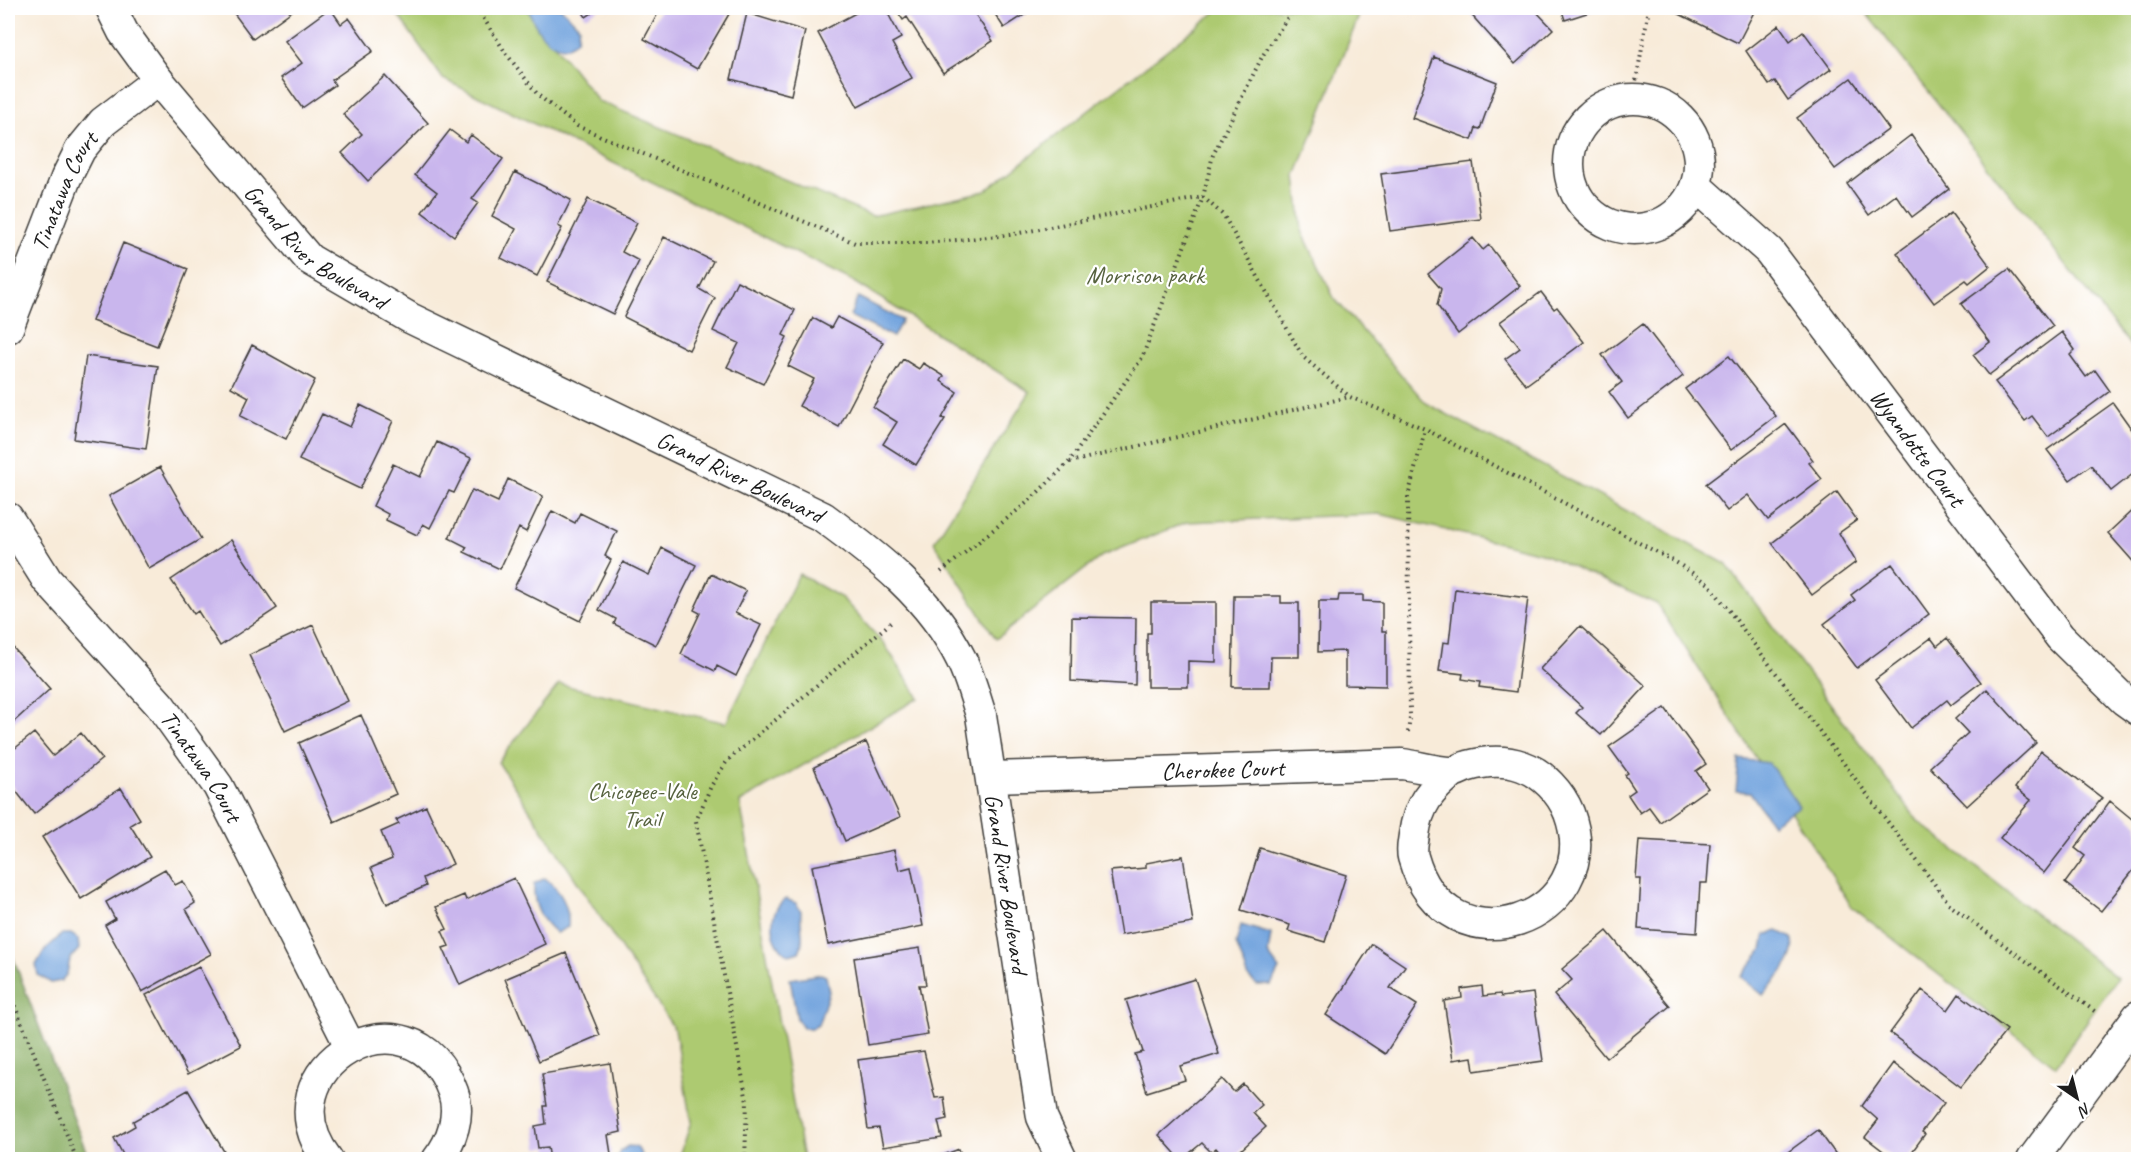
<svg xmlns="http://www.w3.org/2000/svg" width="2146" height="1167" viewBox="0 0 2146 1167" font-family="Caveat,sans-serif">
<rect width="100%" height="100%" fill="#fff"/>
<filter id="ink" filterUnits="userSpaceOnUse"><feTurbulence type="fractalNoise" baseFrequency=".0167" numOctaves="2"/><feDisplacementMap in="SourceGraphic" scale="12" xChannelSelector="R" yChannelSelector="G"/><feConvolveMatrix kernelMatrix="1 2 1 2 8 2 1 2 1" color-interpolation-filters="sRGB"/></filter>
<filter id="wash" filterUnits="userSpaceOnUse"><feTurbulence type="fractalNoise" baseFrequency=".008" numOctaves="4" result="noise"/><feDisplacementMap in="SourceGraphic" scale="24" xChannelSelector="R" yChannelSelector="G"/><feGaussianBlur stdDeviation="1.35" result="paint"/><feColorMatrix in="noise" values="0 0 0 0 0 0 0 0 0 0 0 0 0 0 0 0 0 1.4 0 .05"/><feComposite in="paint" operator="in"/></filter>
<g filter="url(#wash)">
<rect width="100%" height="100%" fill="#f8ebd9"/>
<!-- green -->
<path fill="#adca71" stroke="#647346" stroke-width="1.5" d="M393,8H526L598,101L872,216L985,191L1221,8H1362L1296,176L1302,231L1334,298L1426,403L1726,564L1918,821L2117,978L2056,1066L1852,907L1657,604L1541,553L1380,514L1187,522L1102,556L996,639L934,542L1030,392L853,281L443,79Z
M1862,8H2138V355Z
M799,574L842,598L885,645L919,698L740,802L803,1159H679L691,1122L675,1030L498,762L559,684L726,723Z"/>
<!-- forest -->
<path fill="#8aae63" stroke="#536540" stroke-width="1.5" d="M8,944L89,1159H12L8,1146Z"/>
<!-- water -->
<path fill="#73a4de" stroke="#48607d" stroke-width="1.5" d="M528,8H561L579,26L577,40L567,47C546,48 534,26 528,8Z
M858,297L902,320L893,337L850,316Z
M1739,759L1769,763L1799,806L1772,824L1750,792L1736,791Z
M545,878C561,891 570,907 568,927L556,933C540,919 533,906 534,884Z
M786,899L796,903L801,911C799,925 806,939 799,952L789,955C770,945 766,911 786,899Z
M1241,925L1271,934L1268,954L1279,969L1271,985H1257L1249,978L1236,944Z
M1778,931L1792,938C1800,958 1775,980 1763,995L1741,977L1762,950L1765,935Z
M62,934H71L78,939L79,949L70,959L67,974L61,981L51,983L38,975L36,965L44,951Z
M821,974L826,976L829,992L818,1025L813,1028H803L797,1019L790,979Z
M628,1146L637,1147L644,1159H617L620,1151Z"/>
<g id="blocks">
<!-- building -->
<path fill="#c9b6ed" d="M230,8H296L253,39Z
M330,8L341,24L349,18L373,51L332,80L335,85L302,108L281,78L302,63L285,41Z
M580,8H600L586,17Z
M661,8H716L729,14L697,69L644,39Z
M865,8H885L901,38L892,43L912,78L858,107L818,33Z
M895,8H971L993,41L943,73L907,17L903,20Z
M991,8H1035L1004,28Z
M1472,8H1533L1553,29L1515,64L1468,11Z
M1561,8H1602L1565,20Z
M1673,8H1756L1738,43L1671,10Z
M747,13L805,31L791,95L731,79Z
M1779,25L1790,41L1803,31L1831,69L1788,100L1775,81L1769,85L1746,51Z
M1434,57L1497,82L1480,129L1476,128L1472,140L1412,118Z
M385,76L428,123L368,181L342,153L362,134L343,114Z
M1851,78L1889,129L1835,169L1797,118Z
M450,130L466,142L471,135L503,159L472,199L478,203L454,236L422,212L437,192L415,175Z
M1911,135L1949,189L1912,217L1896,195L1869,215L1847,184Z
M1473,162L1481,219L1390,231L1381,174Z
M515,172L571,200L558,226L562,228L537,276L501,258L516,229L492,216Z
M588,199L637,223L622,252L639,261L613,314L547,282Z
M1951,213L1990,266L1969,283L1966,280L1934,303L1897,253Z
M664,237L713,261L699,289L715,298L689,350L624,317Z
M1473,238L1483,250L1489,245L1520,286L1458,334L1437,305L1441,289L1428,274Z
M123,243L188,269L157,346L92,321Z
M2009,269L2053,326L1989,375L1973,355L1990,342L1961,304Z
M737,281L795,310L783,335L787,337L763,384L727,367L739,343L713,331Z
M1541,292L1554,309L1557,307L1584,342L1526,385L1505,359L1520,348L1500,322Z
M837,317L883,342L839,427L799,406L814,379L788,366L813,318L831,328Z
M1643,324L1683,376L1628,418L1609,392L1622,382L1602,355Z
M2062,332L2075,350L2070,355L2086,377L2095,370L2110,391L2048,437L2032,416L2025,421L1995,382Z
M252,345L315,380L286,439L240,416L249,397L231,387Z
M86,356L158,366L146,449L74,439Z
M1729,356L1776,416L1731,450L1685,389Z
M903,359L919,369L923,363L944,376L941,381L957,392L942,418L945,419L916,465L883,444L897,422L873,407Z
M2113,403L2138,438V470L2111,491L2091,465L2070,480L2047,450Z
M360,405L393,421L360,489L299,460L322,414L350,427Z
M1786,424L1813,460L1809,463L1822,479L1768,520L1748,495L1727,511L1706,484Z
M437,442L471,458L454,493L449,491L430,528L423,524L417,535L386,520L388,514L373,506L393,464L420,477Z
M160,467L201,539L149,569L109,496Z
M508,479L543,496L526,532L519,528L500,569L464,552L467,547L449,538L472,490L498,502Z
M1837,492L1857,520L1839,533L1856,562L1812,595L1772,543Z
M2138,505V567L2108,533Z
M552,511L575,523L580,513L617,531L605,556L611,560L580,621L514,588Z
M231,540L277,608L220,646L198,611L194,614L171,580Z
M662,548L696,565L656,645L614,624L616,619L599,610L623,562L649,575Z
M1892,564L1929,614L1857,668L1824,624L1855,600L1851,595Z
M711,574L746,591L735,613L761,625L736,676L717,666L715,671L681,654L700,613L694,610Z
M1455,589L1528,598L1516,692L1479,687L1480,682L1462,679L1463,674L1439,671L1443,642L1449,643Z
M1339,595H1363V601L1382,602V631H1386V686L1345,685V651L1318,652L1319,601H1338Z
M1234,596H1281V603H1299V657H1271L1270,687H1232Z
M1151,602H1216V662L1188,661V687H1147V633H1151Z
M1072,617L1136,618L1135,685L1071,681Z
M313,625L348,701L285,731L249,655Z
M1580,626L1646,686L1601,735L1576,713L1582,707L1540,669Z
M1931,638L1937,646L1947,638L1981,682L1951,705L1947,700L1911,728L1875,680Z
M8,642L50,689L8,727Z
M1987,689L2036,743L1967,806L1930,767L1968,733L1955,719Z
M1665,708L1706,764L1696,771L1708,788L1660,822L1649,807L1640,813L1628,795L1635,790L1625,775L1628,773L1609,747Z
M361,715L396,794L334,822L299,743Z
M34,733L53,756L81,733L102,759L34,814L8,781V754Z
M866,742L900,817L845,841L814,767Z
M2041,751L2102,798L2044,873L2000,838L2031,800L2015,788Z
M121,788L140,819L130,825L150,857L81,899L42,837Z
M2110,801L2138,824V859L2134,865L2136,867L2101,911L2065,883L2085,856L2075,848Z
M426,806L453,864L423,878L426,886L387,904L371,868L392,859L381,832L399,824L396,820Z
M1639,840L1710,844L1707,883H1700L1697,933L1638,929L1641,879H1636Z
M1260,848L1346,875L1325,942L1288,931L1290,925L1241,910Z
M894,850L899,870L911,867L923,926L828,945L812,866Z
M1183,856L1193,923L1121,935L1110,871L1146,868V863Z
M165,869L175,885L183,881L195,903L186,909L211,954L142,992L105,925L115,919L106,902Z
M514,878L545,944L460,985L443,948L449,946L442,931L447,929L436,907L464,895L466,900Z
M1607,931L1670,1006L1606,1058L1554,995L1572,980L1562,969Z
M1372,944L1405,966L1390,988L1417,1005L1385,1054L1326,1015Z
M920,948L926,985H919L928,1035L868,1045L854,958Z
M566,953L600,1035L539,1061L505,979Z
M199,967L241,1046L188,1074L146,995Z
M1195,979L1219,1054L1180,1066L1185,1080L1147,1092L1135,1054L1143,1052L1126,1000Z
M1482,986L1483,996L1500,994L1501,997L1533,993L1543,1061L1474,1071L1472,1057L1453,1060L1444,1001L1462,998L1461,989Z
M1922,990L1948,1010L1959,994L2007,1030L1961,1087L1890,1033Z
M924,1051L935,1098L944,1097L947,1119L938,1121L942,1138L883,1147L879,1128L868,1129L858,1060Z
M610,1063L621,1132L608,1135L611,1154L577,1160H550L548,1147L538,1148L535,1126L546,1124L544,1106H547L542,1074Z
M1893,1063L1944,1103L1922,1132L1925,1134L1906,1160H1895L1865,1137L1878,1120L1862,1106Z
M1222,1079L1234,1092L1243,1084L1262,1105L1253,1113L1266,1127L1230,1160H1226L1216,1148L1211,1152L1202,1143L1181,1160L1159,1135Z
M188,1090L229,1160H126L114,1138L135,1126L133,1121Z
M1818,1130L1840,1160H1777Z
M959,1149L963,1160H933V1159Z"/>
</g>
</g>
<g filter="url(#ink)">
<use href="#blocks" fill-opacity="0" stroke="#3d3b38" stroke-width="1.5"/>
<g fill="none" stroke-linecap="round" stroke-linejoin="round">
<!-- minor casing -->
<g stroke="#3d3b38" stroke-width="33">
<g id="minor">
<path id="s1" d="M111,8L123,32L158,80L309,259L410,318L823,517C878,557 930,597 961,659C970,677 975,697 981,715L1042,1117L1062,1160"/>
<circle cx="1634" cy="164" r="65"/>
<path id="s2" d="M1696,186L1769,251L2060,637L2124,700L2138,710"/>
<path id="s3" d="M8,328L66,178L80,150L103,122L158,80"/>
<path id="s4" d="M8,518L47,580L160,705L218,786L350,1046"/>
<path id="s5" d="M992,777L1402,764C1418,766 1436,772 1451,772C1457,772 1463,767 1468,766C1486,761 1505,760 1522,766C1543,773 1561,793 1569,813C1608,918 1447,978 1413,857C1411,850 1413,843 1414,835C1418,805 1430,790 1453,772"/>
<path d="M328,1160C257,1069 412,978 453,1092C461,1115 452,1141 437,1160"/>
<path d="M2032,1160L2138,1016"/>
</g>
</g>
<!-- path -->
<path stroke="#3d3b38" stroke-width="4" stroke-dasharray="1.5 4.5" stroke-linecap="butt" d="M477,8L505,52L538,95L577,126L855,243H927L1009,235L1203,197
M1633,98L1649,8
M1203,197L1224,216L1303,357L1350,397L1425,429L1677,563L1709,584L1951,906L2097,1013
M1070,462L1349,397
M941,572L1029,501L1069,462L1142,358L1203,197L1213,155L1263,55L1294,8
M1408,732L1410,718L1408,497L1425,429
M8,989L77,1160
M745,1160L747,1102L696,821L711,786L727,761L894,620"/>
<!-- minor -->
<use href="#minor" stroke="#fff" stroke-width="30"/>
</g>
</g>
<g text-anchor="middle" dominant-baseline="central" stroke-width="4.5" stroke-linejoin="round" paint-order="stroke">
<!-- street labels -->
<g font-size="24" fill="#1c1c1c" stroke="#fff">
<text stroke="none"><textPath href="#s3" startOffset="148">Tinatawa Court</textPath></text>
<text stroke="none"><textPath href="#s1" startOffset="318">Grand River Boulevard</textPath></text>
<text stroke="none"><textPath href="#s2" startOffset="344">Wyandotte Court</textPath></text>
<text stroke="none"><textPath href="#s1" startOffset="804">Grand River Boulevard</textPath></text>
<text stroke="none"><textPath href="#s4" startOffset="316">Tinatawa Court</textPath></text>
<text stroke="none"><textPath href="#s5" startOffset="231">Cherokee Court</textPath></text>
<text stroke="none"><textPath href="#s1" startOffset="1326">Grand River Boulevard</textPath></text>
</g>
<!-- park labels -->
<g font-size="24" fill="#56623e" stroke="#fff">
<text x="1145" y="275">Morrison park</text>
<text x="642" y="791">Chicopee-Vale<tspan x="642" dy="28">Trail</tspan></text>
</g>
</g>
<!-- margin -->
<rect width="2146" height="1167" fill="none" stroke="#fff" stroke-width="30"/>
<!-- north arrow -->
<g transform="translate(2077 1098) rotate(145)" stroke="#ffffff" stroke-width="4.5" paint-order="stroke">
<path d="M0-4.5L10 22L0 15L-10 22Z" fill="#1c1c1c"/>
<text y="-9" font-size="16" font-weight="bold" text-anchor="middle" fill="#1c1c1c">N</text>
</g>
</svg>
